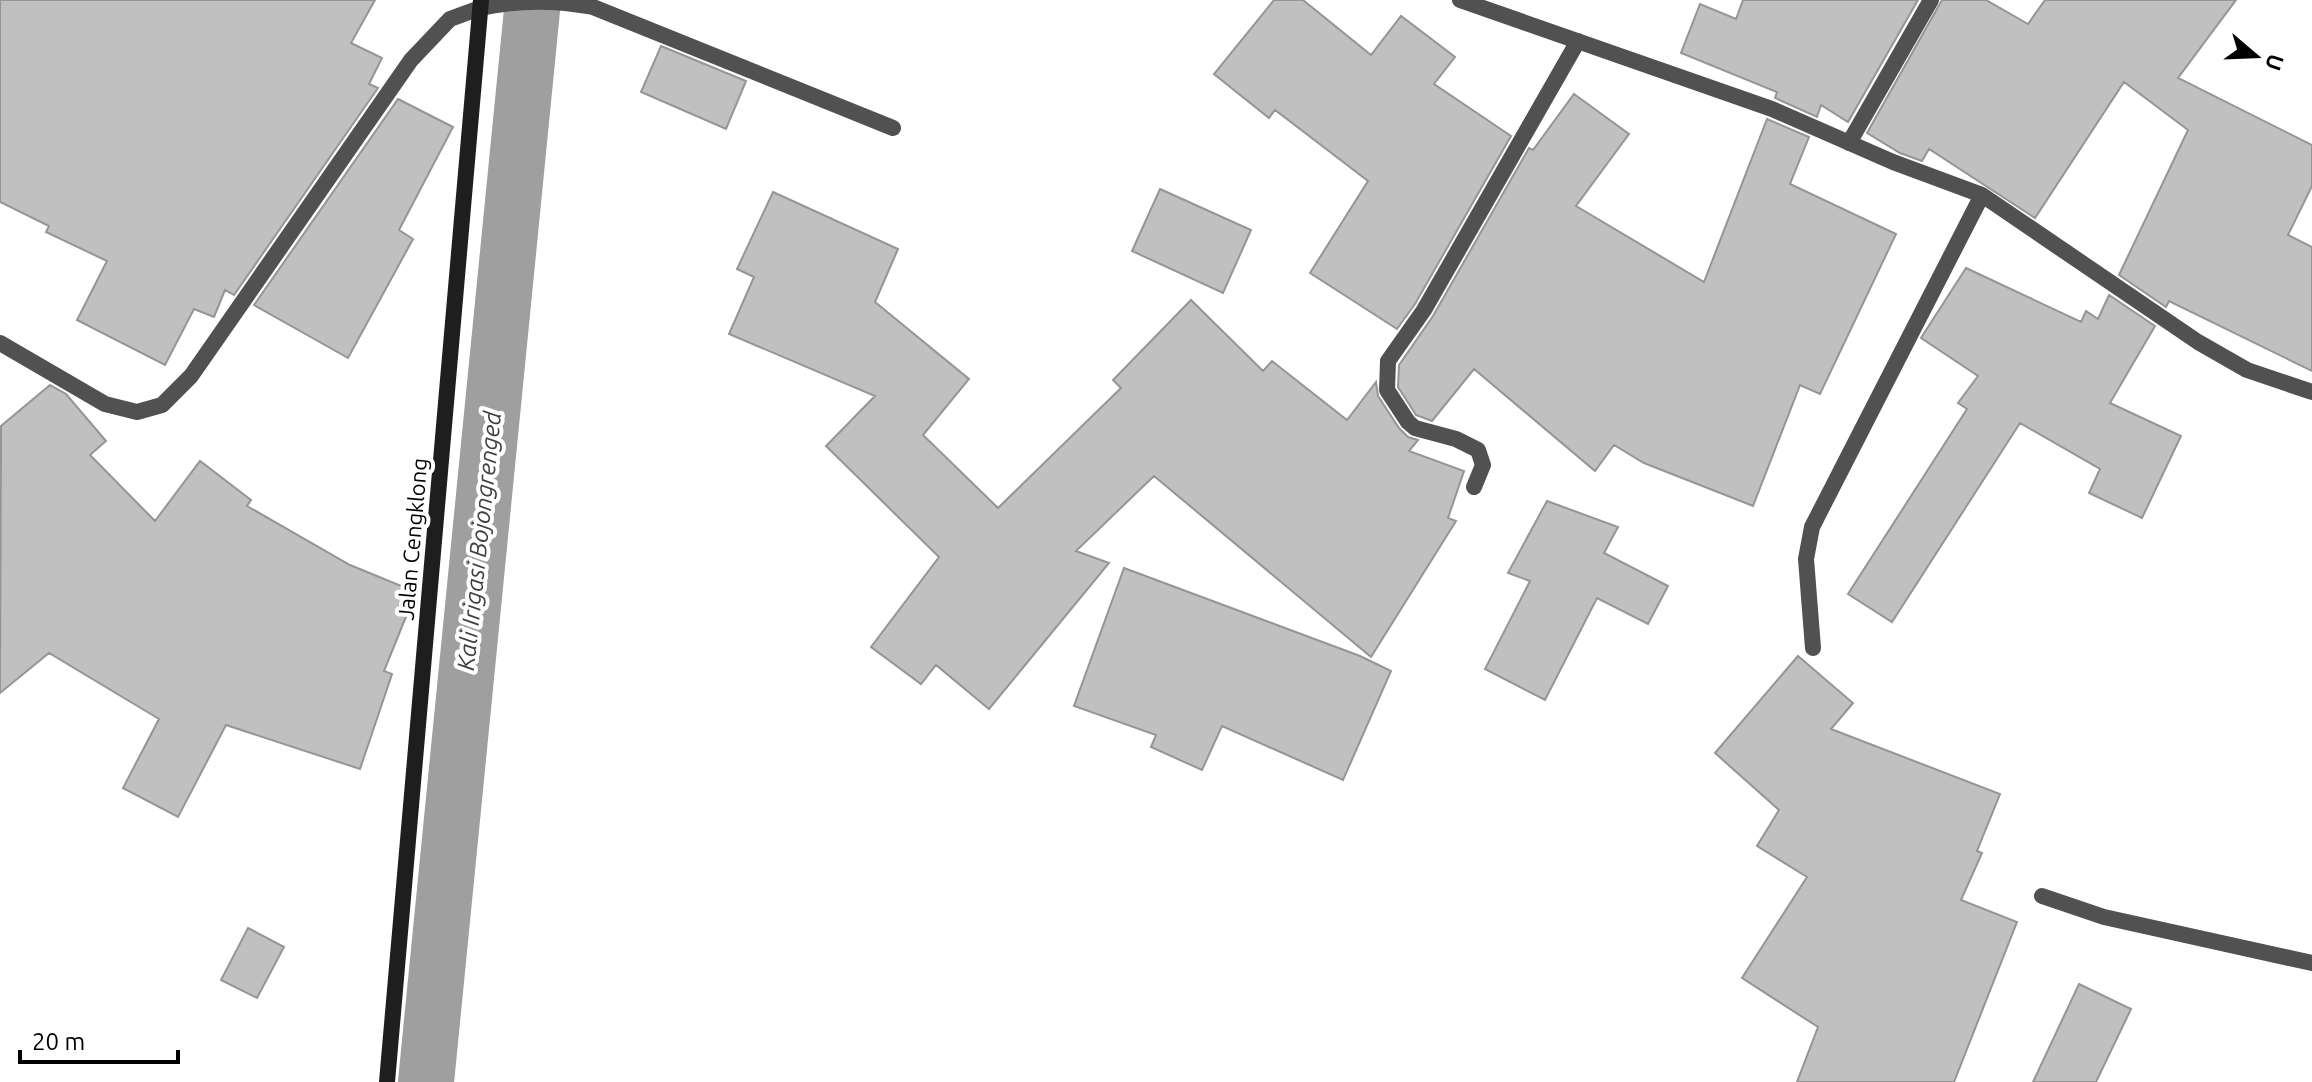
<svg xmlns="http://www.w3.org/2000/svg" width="2312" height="1082" viewBox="0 0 2312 1082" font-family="Ubuntu,sans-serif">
<rect width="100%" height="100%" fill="#fff"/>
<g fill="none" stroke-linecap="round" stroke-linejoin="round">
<!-- canal -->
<path stroke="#9f9f9f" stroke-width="56" d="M426,1082L533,0"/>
</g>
<!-- building -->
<path fill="#c0c0c0" stroke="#959595" stroke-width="2" d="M0,0H375L351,43L382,58L369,84L378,88L234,295L225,290L214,317L194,309L165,365L77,320L107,261L46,232L49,226L0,202Z
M1274,0H1303L1371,55L1401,16L1455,57L1434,84L1511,136L1415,304L1397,329L1310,273L1368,181L1275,110L1269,118L1214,74Z
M1743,0H1918L1848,122L1821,105L1817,117L1775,98L1777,92L1681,53L1700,4L1736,19Z
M1942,0H1986L2028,24L2045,0H2236L2178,78L2312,145V186L2288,235L2312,247V371L2169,301L2166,307L2119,275L2188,130L2124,82L2035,218L1929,149L1922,161L1900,153L1867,133Z
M661,46L746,81L726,129L641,92Z
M1574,94L1629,134L1576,206L1704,282L1767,119L1809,137L1790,184L1896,234L1820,394L1800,385L1753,506L1644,463L1614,445L1595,471L1474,369L1432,421L1416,415L1398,387L1399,365L1433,316L1529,148L1533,150Z
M398,99L453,127L399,230L413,239L348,358L254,305Z
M1160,189L1251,230L1223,293L1132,251Z
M773,192L898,249L875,302L969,379L923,435L998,508L1121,388L1113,380L1191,300L1263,371L1272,361L1347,420L1376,382L1378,396L1399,428L1408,437L1418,440L1409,451L1464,471L1448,518L1456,521L1371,657L1154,476L1076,551L1109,563L989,709L936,665L921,684L871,647L939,557L826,446L875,396L729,334L754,277L737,269Z
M1966,268L2081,322L2086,311L2098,319L2109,295L2155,326L2110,403L2181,436L2142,518L2089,493L2100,469L2020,423L1892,622L1848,594L1967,409L1958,403L1978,376L1921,338Z
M50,385L66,394L106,441L90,455L155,521L200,461L251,500L247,506L350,565L416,592L384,671L392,674L360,769L226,725L178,817L123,788L159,719L49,653L0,693L1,426Z
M1547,501L1618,527L1604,553L1668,586L1648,624L1597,598L1545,700L1485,669L1530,581L1508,573Z
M1124,568L1360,656L1391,671L1343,780L1222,726L1202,770L1151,747L1156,735L1074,706Z
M1798,656L1853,703L1831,729L2000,794L1977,851L1982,853L1961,900L2017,922L1954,1082H1797L1818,1027L1742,978L1807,877L1757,846L1779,810L1715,753Z
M248,928L284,947L257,998L221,980Z
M2079,984L2131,1009L2096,1082H2033Z"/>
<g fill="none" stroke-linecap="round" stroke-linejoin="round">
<!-- lane -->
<path stroke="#515151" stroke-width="16" d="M480,8C516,0 556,0 593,7L893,128"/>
<!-- street -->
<path stroke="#515151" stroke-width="16" d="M1460,0L1772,109L1893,162L1982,195L2198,342L2247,370L2312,392
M1849,143L1931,0
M0,343L105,404L137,412L162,405L191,376L411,60L450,19L480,8
M1474,487L1483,465L1478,450L1456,439L1415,428L1408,422L1387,390L1388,361L1424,310L1578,41
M1813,648L1806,559L1812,527L1982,195
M2042,896L2104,917L2312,963"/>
<!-- secondary -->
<path stroke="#1e1e1e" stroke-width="16" d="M387,1082L481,0"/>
</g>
<g text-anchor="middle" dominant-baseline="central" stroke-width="8" stroke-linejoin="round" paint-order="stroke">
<!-- street labels -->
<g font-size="22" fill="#000" stroke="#fff">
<text transform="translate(412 539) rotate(-85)">Jalan Cengklong</text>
</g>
<!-- water labels -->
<g font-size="24" font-style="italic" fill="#404040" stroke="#fff">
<text transform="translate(479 541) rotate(-84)">Kali Irigasi Bojongrenged</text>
</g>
</g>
<!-- north arrow -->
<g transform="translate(2256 56) rotate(109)" stroke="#ffffff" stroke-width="6" paint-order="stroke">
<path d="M0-6L14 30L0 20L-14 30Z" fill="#000000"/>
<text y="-12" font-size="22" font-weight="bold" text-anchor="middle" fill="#000000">U</text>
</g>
<!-- scale -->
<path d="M20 1050v12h158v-12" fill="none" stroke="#000000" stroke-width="4"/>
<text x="32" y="1050" font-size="24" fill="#000000" stroke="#ffffff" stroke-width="6" paint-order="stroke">20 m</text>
</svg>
